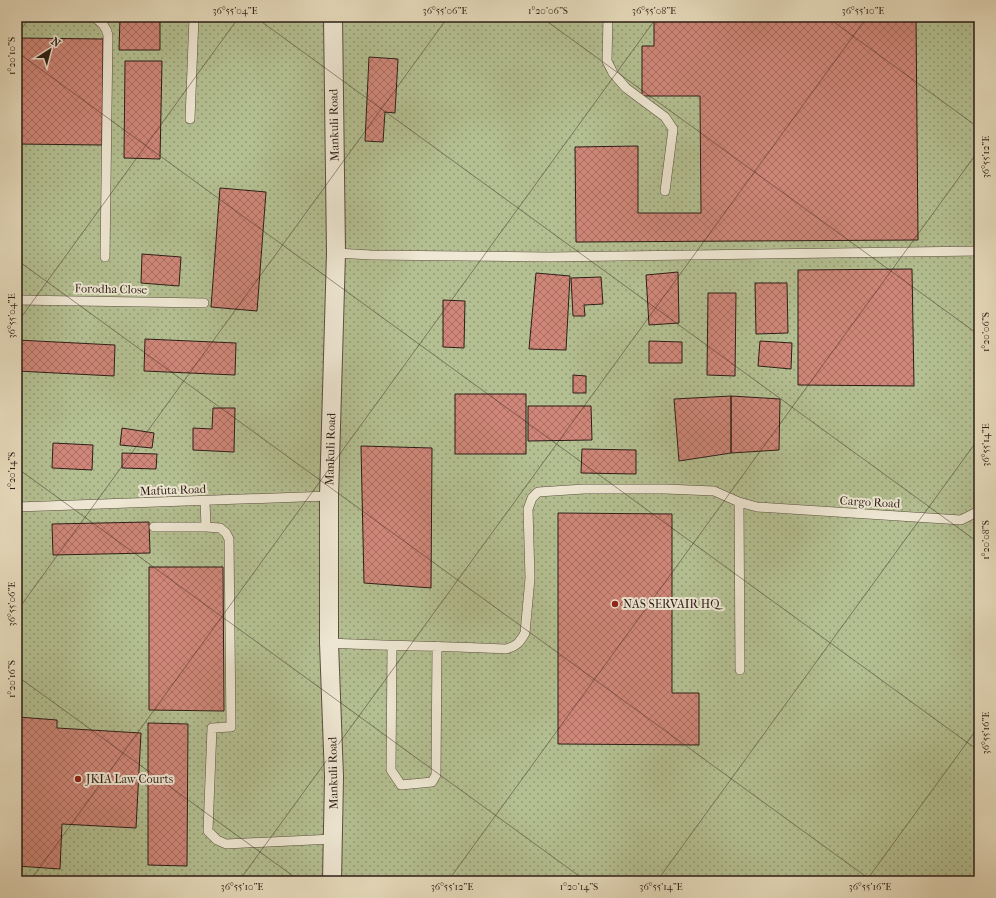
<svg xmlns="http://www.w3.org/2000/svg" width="996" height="898" viewBox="0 0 996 898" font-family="'IM FELL French Canon',serif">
<defs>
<pattern id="grass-dots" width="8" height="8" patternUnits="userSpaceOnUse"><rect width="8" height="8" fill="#b4c092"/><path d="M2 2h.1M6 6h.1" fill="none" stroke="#939b76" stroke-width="1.8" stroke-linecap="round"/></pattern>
<pattern id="building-cross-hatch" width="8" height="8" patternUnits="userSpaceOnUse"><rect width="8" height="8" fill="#d08779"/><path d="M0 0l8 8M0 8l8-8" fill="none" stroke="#a96e62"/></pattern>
</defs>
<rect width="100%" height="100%" fill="#e7dcbd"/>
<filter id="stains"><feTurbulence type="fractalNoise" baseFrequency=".005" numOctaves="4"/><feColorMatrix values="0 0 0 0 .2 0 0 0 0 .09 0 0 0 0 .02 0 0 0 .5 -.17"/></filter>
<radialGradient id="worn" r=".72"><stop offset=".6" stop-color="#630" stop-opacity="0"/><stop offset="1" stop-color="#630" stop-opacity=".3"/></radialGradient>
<!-- grass -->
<path fill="url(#grass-dots)" stroke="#706e54" d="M17,17H979V881H17Z"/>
<!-- building -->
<path fill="url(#building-cross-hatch)" stroke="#2d1d17" d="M120,17H160V50H119Z
M654,17H916L918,240L576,242L575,147L638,146V213H701L700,96H642V46H654Z
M17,38L103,39L102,145L17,144Z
M369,57L398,59L395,113L385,112L383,142L365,141Z
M125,61H162L160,159L124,158Z
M220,188L266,192L257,311L211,307Z
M142,254L181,257L179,286L141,283Z
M912,269L914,386L798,385V270Z
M678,272L679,323L649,325L646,275Z
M536,273L570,276L566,350L529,349Z
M601,277L603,304L584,305L585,316H573L571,278Z
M755,283H787L788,333L756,334Z
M708,293H736L735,376L707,375Z
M443,300L465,301L464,348L443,347Z
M145,339L236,343L235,375L144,371Z
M17,340L115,345L114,376L17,371Z
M649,341L682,342V363H649Z
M760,341L792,343L791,369L758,366Z
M573,375L586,376V393H573Z
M455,394H526V454H455Z
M731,396L780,399L779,450L731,453Z
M731,396V453L679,461L674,399Z
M528,406H591L592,440L528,441Z
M213,408H235L234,452L193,450V428L212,429Z
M122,428L154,433L152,448L120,445Z
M53,443L93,445L92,470L52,468Z
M361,446L432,448L431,588L364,583Z
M582,449L636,450V474L581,473Z
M122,453L157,454L156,469L122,468Z
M558,513L672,514V693H699V745L558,744Z
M149,522L150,553L53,555L52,524Z
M149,567H223L224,711L149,710Z
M18,717L57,720V728L141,733L136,828L62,824L60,869L17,866Z
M148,723L188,724L187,866L148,865Z"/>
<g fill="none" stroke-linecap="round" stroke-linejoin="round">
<!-- service casing -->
<g stroke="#5c4d40" stroke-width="10">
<path id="service" d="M93,17C101,21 106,26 108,35L105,257
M608,17L607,61L613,73L626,88L665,117L673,129L665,191
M190,119L194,17
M336,253L371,255L548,257L979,251
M17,300L204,303
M205,501L206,527
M739,502L740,670
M17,507L329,496
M154,527H206L220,528L226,533L229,539L231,727L212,728L208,831L217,840L226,844L333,839
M329,643C388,646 447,646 506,649C517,646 520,642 525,633L530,578L528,509L532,498L538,492L584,489H665L714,491L739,502L757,507L961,520L979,511
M392,646L391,770L401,785L432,782L436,775L437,646"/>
</g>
<!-- minor casing -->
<g stroke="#5c4d40" stroke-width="20">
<g id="minor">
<path id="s1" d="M332,881L334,777L329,643V496L336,253L333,17"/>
</g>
</g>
<!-- service -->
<use href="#service" stroke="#efe8d4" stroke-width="9"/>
<!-- minor -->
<use href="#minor" stroke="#efe8d4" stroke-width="18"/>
</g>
<!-- ticks -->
<path fill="none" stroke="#2d1d17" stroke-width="1" stroke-opacity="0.45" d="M255,17L979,543M541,17L979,335M827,17L979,128M17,35L30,17M17,52L979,751M17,260L872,881M17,323L239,17M17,468L586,881M17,611L448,17M17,676L300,881M30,881L657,17M239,881L867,17M448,881L979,150M657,881L979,438M866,881L979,726"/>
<!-- markers -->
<g fill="#8f2418" stroke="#efe8d4" stroke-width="1.5">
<circle cx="615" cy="604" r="4"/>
<circle cx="78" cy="779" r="4"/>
</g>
<g text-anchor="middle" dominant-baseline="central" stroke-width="4" stroke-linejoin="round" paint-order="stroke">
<!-- street labels -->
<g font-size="12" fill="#2d1d17" stroke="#efe8d4">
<text transform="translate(334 125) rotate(-91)">Mankuli Road</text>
<text transform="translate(111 289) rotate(1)">Forodha Close</text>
<text stroke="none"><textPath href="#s1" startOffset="432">Mankuli Road</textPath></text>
<text transform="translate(173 490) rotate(-2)">Mafuta Road</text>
<text transform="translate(870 502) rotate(3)">Cargo Road</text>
<text transform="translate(333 773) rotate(-91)">Mankuli Road</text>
</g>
<!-- poi labels -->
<g font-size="12" fill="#2d1d17" stroke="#efe8d4" text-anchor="start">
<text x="623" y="604">NAS SERVAIR HQ</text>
<text x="86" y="779">JKIA Law Courts</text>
</g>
</g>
<!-- margin -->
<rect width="996" height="898" fill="none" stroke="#e7dcbd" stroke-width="44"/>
<!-- north arrow -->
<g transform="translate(50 50) rotate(36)" stroke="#efe8d4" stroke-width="3" paint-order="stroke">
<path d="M0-3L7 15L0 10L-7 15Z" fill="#2d1d17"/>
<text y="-6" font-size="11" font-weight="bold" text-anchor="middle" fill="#2d1d17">N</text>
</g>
<rect x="22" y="22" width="952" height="854" fill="none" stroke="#2d1d17" stroke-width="1.5"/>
<g font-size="10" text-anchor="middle" fill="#2d1d17">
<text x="235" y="14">36°55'04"E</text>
<text x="445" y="14">36°55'06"E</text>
<text x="548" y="14">1°20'06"S</text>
<text x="654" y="14">36°55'08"E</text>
<text x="863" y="14">36°55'10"E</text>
<text transform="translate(11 56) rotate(-90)" y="4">1°20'10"S</text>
<text transform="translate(985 157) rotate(-90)" y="4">36°55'12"E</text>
<text transform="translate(11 316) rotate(-90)" y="4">36°55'04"E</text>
<text transform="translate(985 332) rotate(-90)" y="4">1°20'06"S</text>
<text transform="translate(985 445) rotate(-90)" y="4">36°55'14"E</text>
<text transform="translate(11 471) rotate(-90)" y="4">1°20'14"S</text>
<text transform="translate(985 540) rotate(-90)" y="4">1°20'08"S</text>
<text transform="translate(11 604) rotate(-90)" y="4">36°55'06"E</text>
<text transform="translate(11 679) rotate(-90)" y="4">1°20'16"S</text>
<text transform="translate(985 733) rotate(-90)" y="4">36°55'16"E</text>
<text x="242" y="890">36°55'10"E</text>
<text x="452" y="890">36°55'12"E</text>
<text x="579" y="890">1°20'14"S</text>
<text x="661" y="890">36°55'14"E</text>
<text x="870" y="890">36°55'16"E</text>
</g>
<rect width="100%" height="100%" filter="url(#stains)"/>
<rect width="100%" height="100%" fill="url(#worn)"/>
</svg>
